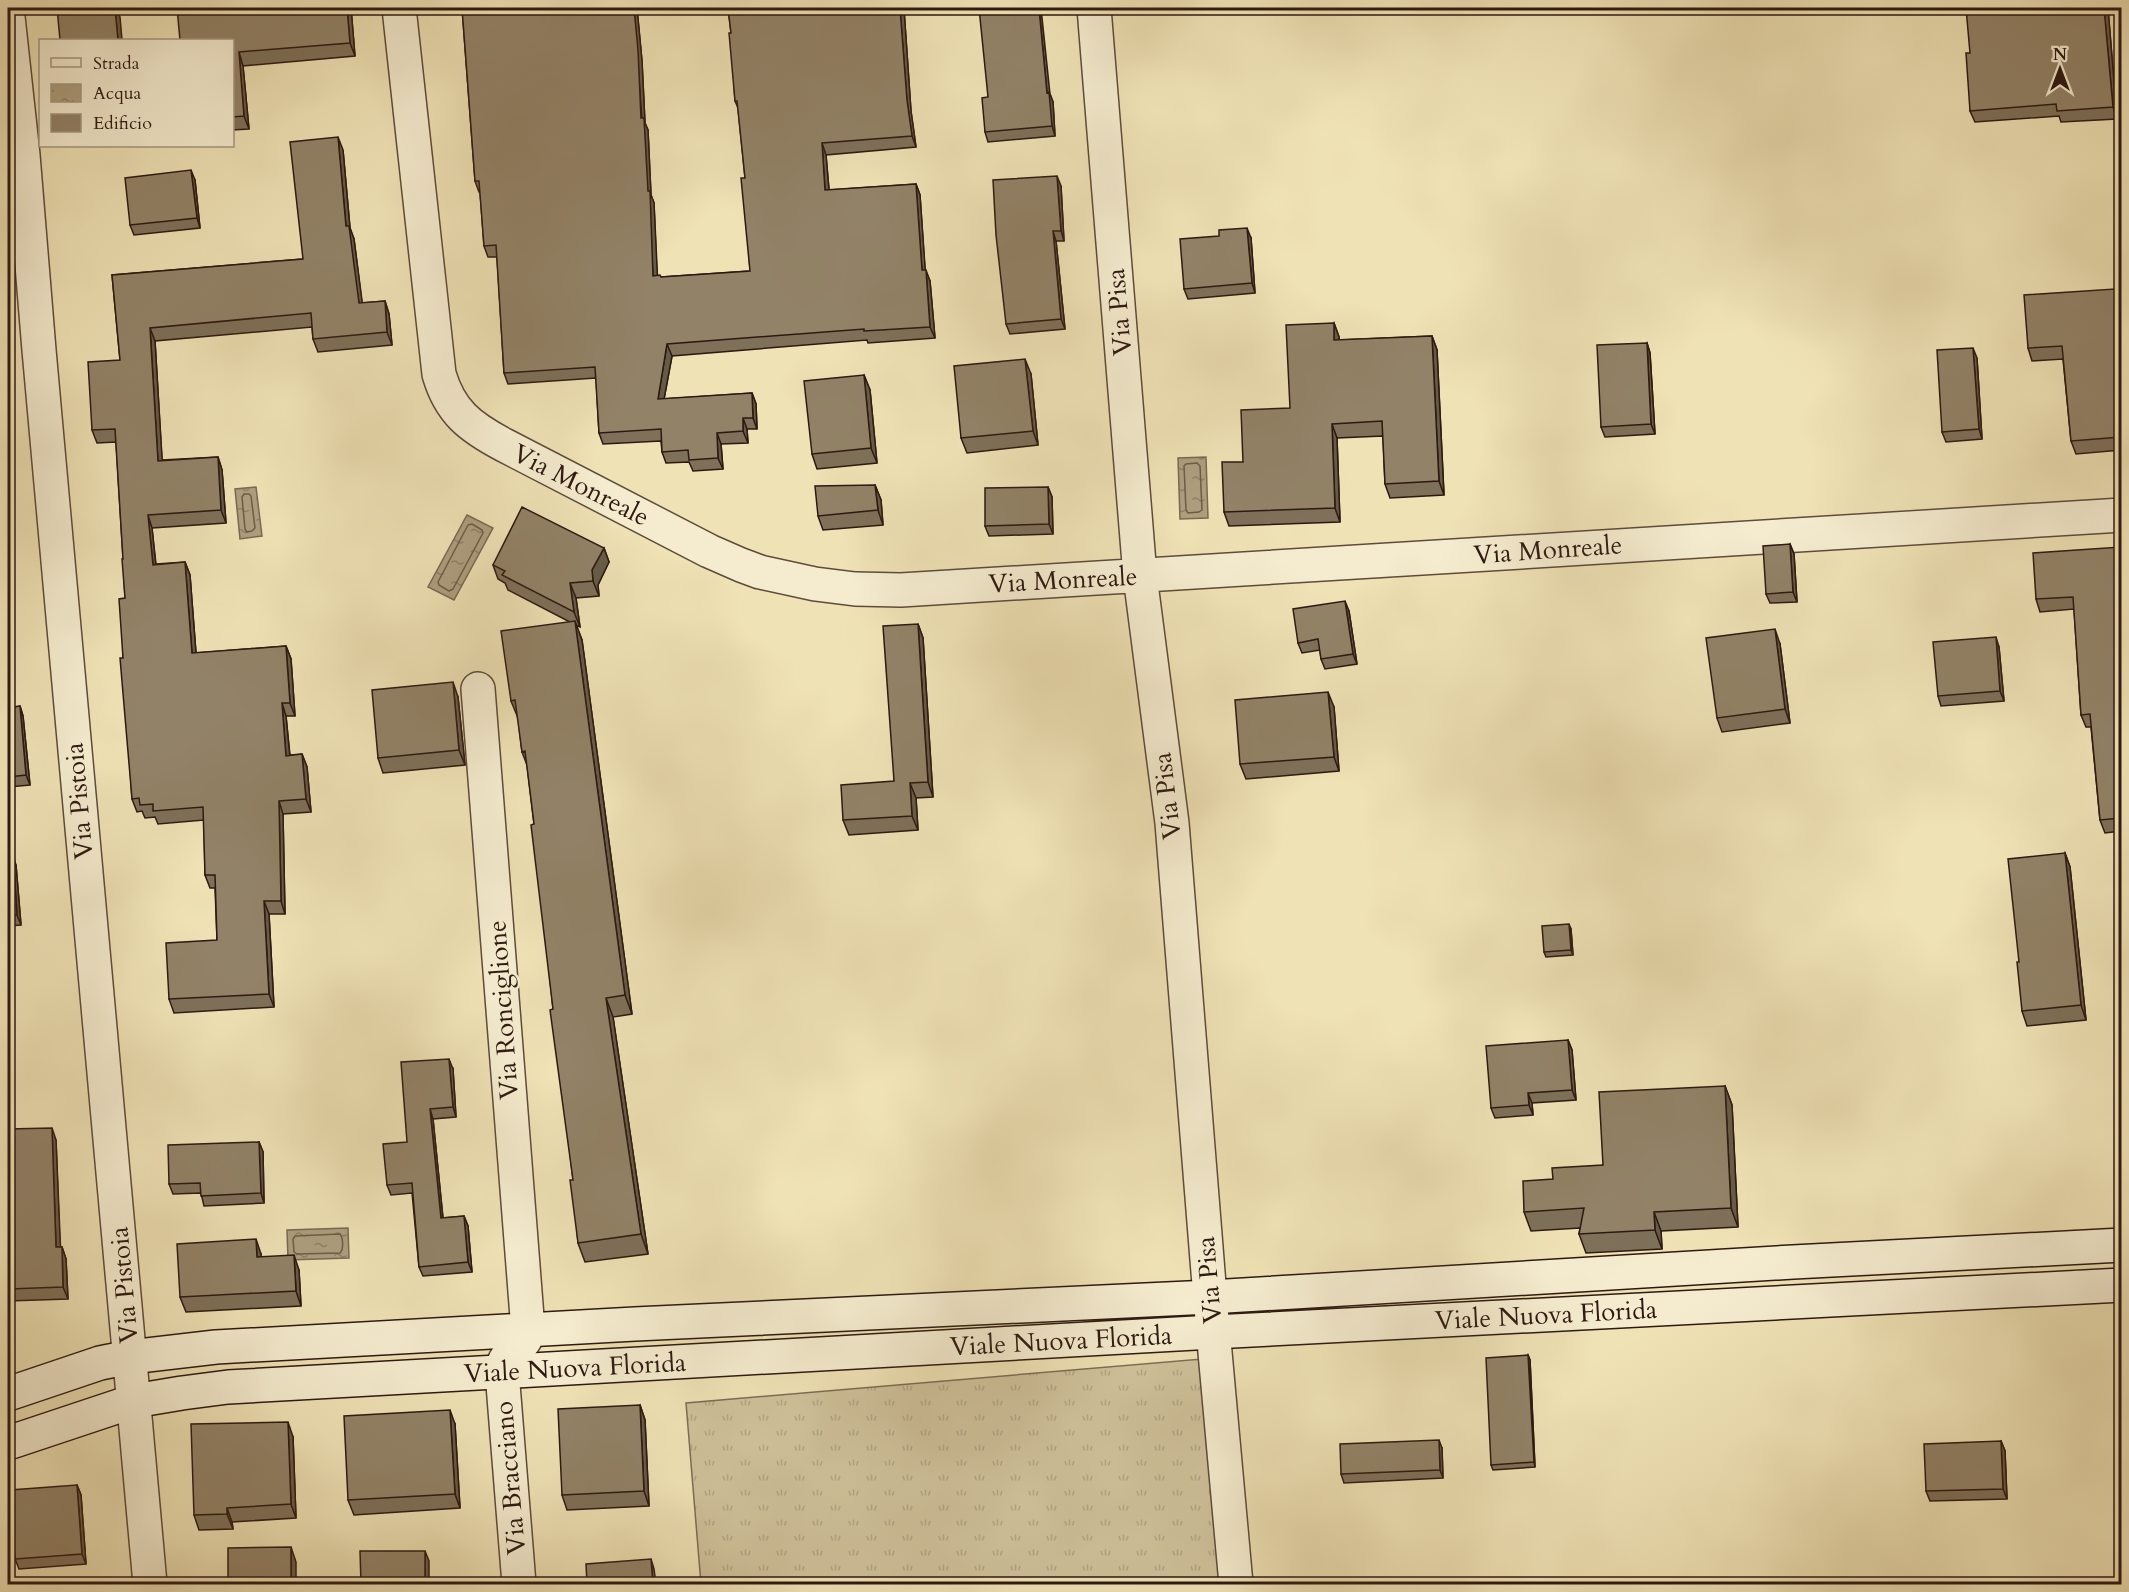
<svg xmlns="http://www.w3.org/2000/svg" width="2129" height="1592" viewBox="0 0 2129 1592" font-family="Cardo,serif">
<defs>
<pattern id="grass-tufts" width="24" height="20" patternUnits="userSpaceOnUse" patternTransform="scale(1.5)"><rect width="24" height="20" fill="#cec099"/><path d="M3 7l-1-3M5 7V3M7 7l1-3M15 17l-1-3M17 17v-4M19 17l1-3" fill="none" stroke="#b1a483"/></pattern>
<pattern id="water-ripples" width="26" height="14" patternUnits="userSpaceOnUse" patternTransform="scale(1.5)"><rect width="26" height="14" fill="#ad9e7e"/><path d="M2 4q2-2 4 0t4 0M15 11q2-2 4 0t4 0" fill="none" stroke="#8d8066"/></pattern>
</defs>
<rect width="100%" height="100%" fill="#efe2b5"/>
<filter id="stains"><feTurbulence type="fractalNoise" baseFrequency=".00333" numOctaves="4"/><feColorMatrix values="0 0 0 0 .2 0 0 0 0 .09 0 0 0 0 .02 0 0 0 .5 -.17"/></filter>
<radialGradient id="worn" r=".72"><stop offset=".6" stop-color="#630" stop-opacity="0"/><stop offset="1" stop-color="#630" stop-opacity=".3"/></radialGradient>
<!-- grass -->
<path fill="url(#grass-tufts)" stroke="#7e6c56" stroke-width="1.5" d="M1202,1359L1222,1584H701L686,1403Z"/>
<!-- water -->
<path fill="url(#water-ripples)" stroke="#7a6953" stroke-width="1.5" d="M1206,457L1208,518L1180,519L1178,458Z
M256,487L262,536L240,539L235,489Z
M467,515L493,528L454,600L428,587Z
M348,1228L349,1258L288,1260L287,1230Z"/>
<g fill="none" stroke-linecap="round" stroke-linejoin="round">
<!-- shore -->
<path stroke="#6e5c48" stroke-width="1.5" d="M1197,463L1200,466L1202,510L1199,512L1188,513L1186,510L1184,466L1186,464Z
M244,494H249L251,496L255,528L252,531L247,532L245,529L242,497Z
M472,524L482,530L483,533L453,589L449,591L439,585L438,582L468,525Z
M340,1234C343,1238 344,1249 340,1253L297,1254L294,1252L293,1239L295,1236Z"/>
<!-- street casing -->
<g stroke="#5e4b3b" stroke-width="36">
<path id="street" d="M399,8L439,374C450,412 470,427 504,445L709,551L741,565L760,572L815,584L855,589L901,590L2122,515
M1094,8L1140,576L1172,823L1210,1297L1236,1584
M8,17L23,155L39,350L150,1584
M478,689L528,1330C526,1352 504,1346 502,1372L519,1584"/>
</g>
<!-- secondary casing -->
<g stroke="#2e1912" stroke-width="36">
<path id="secondary" d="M8,1394L100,1363L130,1357L216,1347L635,1324L1210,1297L1793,1262L2122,1245
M8,1443L134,1401L182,1393L228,1387L1213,1332L2122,1285"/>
</g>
<!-- street -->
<use href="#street" stroke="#f5eccf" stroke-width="33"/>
<!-- secondary -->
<use href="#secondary" stroke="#f5eccf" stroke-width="33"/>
</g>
<!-- wall -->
<path fill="#7e7059" stroke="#2e1912" stroke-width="1.5" d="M177,8H351L355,56L243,66L249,129L232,130V40Z
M462,8H637L642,61L645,123L648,130L651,195L654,203L657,276L661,277L750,271L745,178L738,108L735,101L731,33L728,8H908L904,9L911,111L916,147L826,155L829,190L916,184L920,195L925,270L930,281L935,338L868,343L867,340L672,356L664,399L752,393L756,404L757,429H747L748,443L721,444L723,469L693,471L689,462L666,463L662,452L661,441L603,444L599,433L596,378L508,384L504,373L497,257H488L484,246L480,192H479L475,181Z
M2108,8L2117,119L2061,122L2059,116L1975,122L1970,111V53Z
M1050,94L1053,102L1055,136L988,142L985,132L988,97Z
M343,150L350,228L354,239L362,303L385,301L389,314L392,345L318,352L313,339L312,327L155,341L162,460L218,457L222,470L226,523L152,528L156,564L185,562L190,575L196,653L286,646L291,659L295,716H286L290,755L302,754L307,767L311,812L283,814L285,914H269L274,1007L174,1013L169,999L217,940L215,888H210L205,875L204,820L158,824L155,817L145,818L142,811L137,812L132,799L123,658L125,598L123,559L116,442L97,443L92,430L120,360L112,275L303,259Z
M195,180L200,228L134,235L130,225Z
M1061,186L1064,241H1056L1065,329L1010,334L1006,324Z
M1251,238L1255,293L1188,299L1184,289Z
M2115,289L2119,302L2121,335V450L2076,454L2071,441L2063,359L2032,361L2028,348Z
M1334,323L1339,337V340L1432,336L1437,350L1444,495L1390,498L1385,484L1383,436L1337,438L1340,522L1229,526L1224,512L1243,462L1290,408Z
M1647,343L1650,353L1655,434L1605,437L1601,427Z
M1977,358L1982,439L1946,442L1942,432Z
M1031,374L1038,445L967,453L961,438Z
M864,375L870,390L877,463L817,469L812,454Z
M875,485L881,500L883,525L823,530L818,516Z
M1048,487L1052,497L1053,534L989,536L985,526Z
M1790,544L1794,554L1797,602L1770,603L1766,594Z
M2121,547V831L2105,833L2100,820L2091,727H2086L2081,715L2074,609L2040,612L2036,599Z
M604,548L609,562L598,585L599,596L576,598L580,627L576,625L582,640L632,1014L613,1017L648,1254L585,1262L578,1243L573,1180L553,1009L534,824L527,765L522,752L518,718L511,701L570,622L508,590L505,583L498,579L493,565Z
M1349,611L1357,664L1325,669L1321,659L1320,650L1302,653L1298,643Z
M918,624L923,638L933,797L916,798L918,830L849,835L843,820L894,781Z
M1780,644L1790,723L1722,732L1717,718Z
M1999,647L2004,701L1941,706L1938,696Z
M458,697L465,765L383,773L378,758Z
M20,706L23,716L30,785L8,787V708Z
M1334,707L1339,771L1246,779L1240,764Z
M2065,853L2070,867L2086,1020L2027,1026L2022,1011Z
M8,856L16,865L21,925L8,926Z
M1571,929L1573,955L1546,957L1544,952Z
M1568,1040L1572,1050L1576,1100L1532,1103L1533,1115L1495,1118L1491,1108Z
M453,1069L456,1117L433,1119L443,1218L464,1216L468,1226L472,1272L423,1276L419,1267L412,1193L391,1195L387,1185L407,1142Z
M1725,1086L1732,1105L1738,1227L1661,1231L1662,1249L1586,1253L1579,1234L1580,1228L1531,1231L1524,1212L1553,1179L1603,1165Z
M8,1129L56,1140L60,1247H62L66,1259L68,1299L8,1301Z
M259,1142L263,1152L264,1203L204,1206L201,1193L173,1194L169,1184Z
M261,1254V1257L299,1270L301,1306L186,1312L180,1297Z
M1528,1355L1530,1360L1535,1467L1493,1470L1491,1465Z
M640,1405L645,1420L649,1506L567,1510L562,1495Z
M455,1424L460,1508L354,1515L348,1500Z
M293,1437L296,1518L232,1522L233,1529L199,1530L194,1515Z
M2001,1441L2005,1451L2007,1499L1930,1501L1926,1491Z
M1442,1448L1443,1478L1344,1483L1341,1474Z
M77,1485L81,1495L86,1564L19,1569L15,1559Z"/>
<!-- shaded-wall -->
<path fill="#665b48" stroke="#2e1912" stroke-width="1.5" d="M115,8H116L120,17L122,40H118Z
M347,8H351L355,56L350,43Z
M634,8H637L642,61L645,123L648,130L651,195L654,203L658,287L653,276Z
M900,8H903L904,9L911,111L916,147L912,136L907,100Z
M1039,8H1041L1050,94L1053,102L1055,136L1052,126L1047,93Z
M2104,8H2108L2117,119L2113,107Z
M239,52L243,66L249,129L244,116Z
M338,137L343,150L350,228L354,239L364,316L359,303L346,226Z
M822,143L826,155L830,201L825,190Z
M191,170L195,180L200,228L197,218Z
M1057,176L1061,186L1064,241L1061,231Z
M916,184L920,195L926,281L922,270Z
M1247,228L1251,238L1255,293L1252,283Z
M1053,231L1056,241L1065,329L1061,319Z
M926,270L930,281L935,338L930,327Z
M2115,289L2119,302L2121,335V390Z
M385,301L389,314L392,345L387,332Z
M1334,323L1339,337L1340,354L1334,340Z
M150,328L155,341L163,474L158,461Z
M1432,336L1437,350L1444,495L1439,481Z
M1647,343L1650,353L1655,434L1651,424Z
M667,344L672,356L662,410L658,399Z
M1973,348L1977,358L1982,439L1979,429Z
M1025,359L1031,374L1038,445L1033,431Z
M864,375L870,390L877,463L871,448Z
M752,393L756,404L757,429L753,418Z
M743,418L747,429L748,443L743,431Z
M1332,424L1337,438L1340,522L1335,508Z
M717,433L721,444L723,469L718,458Z
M218,457L222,470L226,523L221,510Z
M875,485L881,500L883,525L878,510Z
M1048,487L1052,497L1053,534L1049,524Z
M148,515L152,528L157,578L153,565Z
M1790,544L1794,554L1797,602L1793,592Z
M604,548L609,562L598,585L599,596L593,581L592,570Z
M185,562L190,575L197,666L192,653Z
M570,583L576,598L580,627L574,612Z
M1345,601L1349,611L1357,664L1353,654Z
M8,613L10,642L8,635Z
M575,621L582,640L632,1014L625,995Z
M918,624L923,638L933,797L928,782Z
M1775,629L1780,644L1790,723L1785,709Z
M1996,637L1999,647L2004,701L2000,691Z
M286,646L291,659L295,716L290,703Z
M453,682L458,697L465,765L459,750Z
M1328,692L1334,707L1339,771L1334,757Z
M282,703L286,716L291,769L286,756Z
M20,706L23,716L30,785L26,775Z
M302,754L307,767L311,812L306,799Z
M910,783L916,798L918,830L912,816Z
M279,801L283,814L285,914L281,901Z
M2065,853L2070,867L2086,1020L2081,1005Z
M13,855L16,865L21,925L17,915Z
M264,901L269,914L274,1007L269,994Z
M1569,924L1571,929L1573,955L1571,950Z
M606,998L613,1017L648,1254L641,1234Z
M1568,1040L1572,1050L1576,1100L1572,1090Z
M449,1059L453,1069L456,1117L453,1107Z
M1725,1086L1732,1105L1738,1227L1731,1208Z
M1528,1093L1532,1103L1533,1115L1529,1105Z
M430,1109L433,1119L444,1228L441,1218Z
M52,1128L56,1140L61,1259L56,1247Z
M259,1142L263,1152L264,1203L261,1193Z
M1654,1212L1661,1231L1662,1249L1655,1230Z
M464,1216L468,1226L472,1272L468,1262Z
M256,1239L261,1254L263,1272L257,1257Z
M62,1247L66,1259L68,1299L63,1287Z
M294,1255L299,1270L301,1306L296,1291Z
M1528,1355L1530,1360L1535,1467L1534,1462Z
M640,1405L645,1420L649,1506L644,1491Z
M450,1410L455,1424L460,1508L455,1494Z
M288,1422L293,1437L296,1518L291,1504Z
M1439,1440L1442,1448L1443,1478L1440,1470Z
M2001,1441L2005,1451L2007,1499L2003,1489Z
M77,1485L81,1495L86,1564L82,1554Z
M227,1508L232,1522L233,1529L227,1514Z
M291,1547L296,1562V1584H291Z
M425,1551L429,1561V1584H425Z
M651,1559L654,1569L656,1584H653Z"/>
<!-- building -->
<path fill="#928267" stroke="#2e1912" stroke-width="1.5" d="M57,8H115L118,40H60Z
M177,8H347L350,43L239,52L244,116L232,117V40H180Z
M462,8H634L638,50L641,118H644L648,191H650L653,276L660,275L661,277L750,271L741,178H745L737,101H735L729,33H731L728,8H900L907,100L912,136L822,143L825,190L916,184L922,270H926L930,327L864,331V329L667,344L658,399L752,393L753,418H743V431L717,433L718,458L689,460L688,450L662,452L661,429L599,433L595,367L504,373L496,245L484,246L479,181H475Z
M979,8H1039L1047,93L1049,92L1052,126L985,132L982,98L988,97Z
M1966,8H2104L2113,107L2057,111L2056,104L1970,111L1966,53H1970Z
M338,137L346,226H349L359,303L385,301L387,332L313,339L311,313L150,328L158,461L218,457L221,510L148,515L153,565L185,562L192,653L286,646L290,703H282L286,756L302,754L306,799L279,801L281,901H264L269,994L169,999L166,943L217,940L215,875H205L203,807L153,811V804L140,805L139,798L132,799L120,658H123L119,599L125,598L122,559H123L115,429L92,430L88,362L120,360L112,275L303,259L290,142Z
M191,170L197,218L130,225L125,178Z
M1057,176L1061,231H1053L1061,319L1006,324L996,235L993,180Z
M1247,228L1252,283L1184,289L1180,239L1219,236V230Z
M2115,289L2121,389V437L2071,441L2062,346L2028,348L2024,295Z
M1334,323V340L1432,336L1439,481L1385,484L1382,421L1332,424L1335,508L1224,512L1222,462H1243L1241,410L1290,408L1286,325Z
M1647,343L1651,424L1601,427L1597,345Z
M1973,348L1979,429L1942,432L1937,350Z
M1025,359L1033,431L961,438L954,366Z
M864,375L871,448L812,454L804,381Z
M875,485L878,510L818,516L815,486Z
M1048,487L1049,524L985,526V488Z
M522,507L604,548L592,570L593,581L570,583L574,612L502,575L505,571L493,565Z
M1790,544L1793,592L1766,594L1763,546Z
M2121,547V818L2100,820L2090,714L2081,715L2073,597L2036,599L2033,553Z
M1345,601L1353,654L1321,659L1318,639L1298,643L1293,609Z
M575,621L625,995L606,998L641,1234L578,1243L570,1180H573L550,1010L553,1009L531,825L534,824L525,751L522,752L515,700L511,701L501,631Z
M918,624L928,782L910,783L912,816L843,820L841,785L894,781L883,626Z
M1775,629L1785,709L1717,718L1706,638Z
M1996,637L2000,691L1938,696L1933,642Z
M453,682L459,750L378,758L372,690Z
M1328,692L1334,757L1240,764L1235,700Z
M20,706L26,775L8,777V708Z
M2065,853L2081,1005L2022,1011L2017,962H2019L2008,859Z
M13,855L17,915L8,916V856Z
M1569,924L1571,950L1544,952L1542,926Z
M1568,1040L1572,1090L1528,1093L1529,1105L1491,1108L1486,1046Z
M449,1059L453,1107L430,1109L441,1218L464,1216L468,1262L419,1267L412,1183L387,1185L383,1144L407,1142L401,1062Z
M1725,1086L1731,1208L1654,1212L1655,1230L1579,1234L1584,1208L1524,1212L1523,1181L1553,1179L1552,1168L1603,1165L1599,1092Z
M52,1128L56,1247H62L63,1287L8,1289V1129Z
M259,1142L261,1193L201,1196L200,1183L169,1184L168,1145Z
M256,1239L257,1257L294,1255L296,1291L180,1297L177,1244Z
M1528,1355L1534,1462L1491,1465L1486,1358Z
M640,1405L644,1491L562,1495L558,1409Z
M450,1410L455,1494L348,1500L344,1416Z
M288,1422L291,1504L227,1508V1514L194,1515L191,1424Z
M1439,1440L1440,1470L1341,1474L1340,1444Z
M2001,1441L2003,1489L1926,1491L1924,1444Z
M77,1485L82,1554L15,1559L10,1490Z
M291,1547V1584H228V1548Z
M360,1551H425V1584H361Z
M651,1559L653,1584H587L586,1564Z"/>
<g text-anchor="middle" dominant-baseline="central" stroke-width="5" stroke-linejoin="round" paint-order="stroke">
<!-- street labels -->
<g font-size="26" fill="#2e1912" stroke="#f5eccf">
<text transform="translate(1119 312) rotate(-95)">Via Pisa</text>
<text transform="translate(581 485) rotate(27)">Via Monreale</text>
<text transform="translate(1548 550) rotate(-4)">Via Monreale</text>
<text transform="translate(1063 580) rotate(-3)">Via Monreale</text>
<text transform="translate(1167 796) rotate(-97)">Via Pisa</text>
<text transform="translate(79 801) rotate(-95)">Via Pistoia</text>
<text transform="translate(503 1010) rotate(-94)">Via Ronciglione</text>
<text transform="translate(1209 1280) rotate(-95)">Via Pisa</text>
<text transform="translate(124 1285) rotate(-95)">Via Pistoia</text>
<text transform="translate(1546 1315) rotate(-3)">Viale Nuova Florida</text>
<text transform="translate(1061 1341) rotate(-3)">Viale Nuova Florida</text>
<text transform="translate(575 1368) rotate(-3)">Viale Nuova Florida</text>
<text transform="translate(510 1478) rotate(-95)">Via Bracciano</text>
</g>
</g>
<!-- margin -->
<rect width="2129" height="1592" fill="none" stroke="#efe2b5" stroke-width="30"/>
<rect x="9" y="9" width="2111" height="1574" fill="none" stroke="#2e1912" stroke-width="3"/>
<rect x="15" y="15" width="2099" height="1562" fill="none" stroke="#2e1912" stroke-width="1.5"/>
<!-- legend -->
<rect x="39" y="39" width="195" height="108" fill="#f5eccf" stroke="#a59883" stroke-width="1.5"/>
<rect x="51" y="58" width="30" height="9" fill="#f5eccf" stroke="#a59883" stroke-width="1.5"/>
<text x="93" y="69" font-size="18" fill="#2e1912">Strada</text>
<rect x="51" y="84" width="30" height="18" fill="url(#water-ripples)" stroke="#a59883" stroke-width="1.5"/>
<text x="93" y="99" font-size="18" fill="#2e1912">Acqua</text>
<rect x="51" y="114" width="30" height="18" fill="#928267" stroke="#a59883" stroke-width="1.5"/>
<text x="93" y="129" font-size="18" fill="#2e1912">Edificio</text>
<!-- north arrow -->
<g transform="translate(2060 69)" stroke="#f5eccf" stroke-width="4.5" paint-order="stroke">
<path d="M0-4.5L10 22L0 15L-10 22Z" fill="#2e1912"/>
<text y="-9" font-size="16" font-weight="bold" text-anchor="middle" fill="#2e1912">N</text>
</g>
<rect width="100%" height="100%" filter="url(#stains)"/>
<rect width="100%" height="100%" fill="url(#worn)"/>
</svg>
